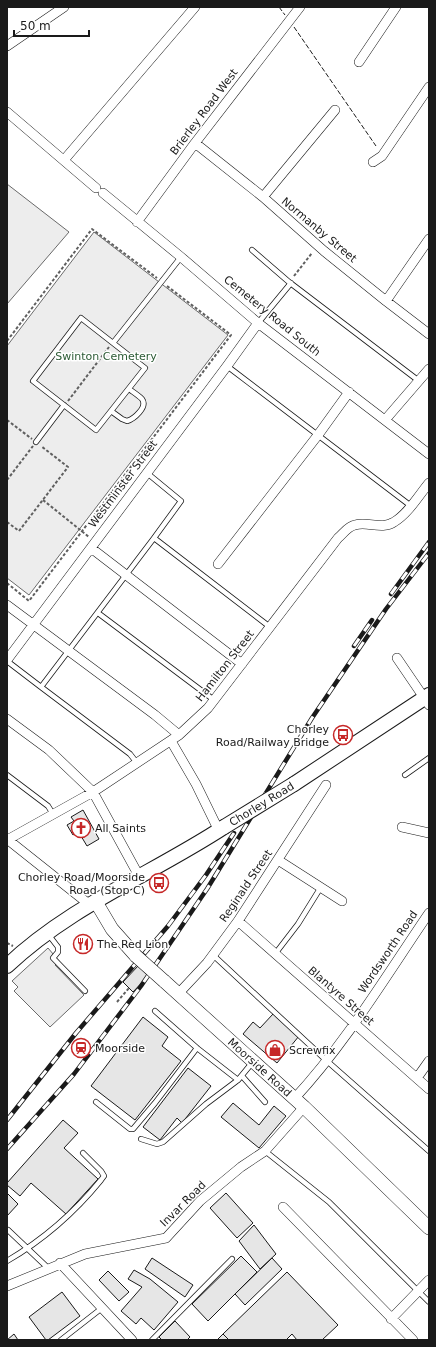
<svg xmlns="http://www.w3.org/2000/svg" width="436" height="1347" viewBox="0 0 436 1347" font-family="'DejaVu Sans',sans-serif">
<rect width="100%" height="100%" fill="#fff"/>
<!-- built -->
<path fill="#ededed" stroke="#6a6a6a" d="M7,184L69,232L7,304Z
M94,232L228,335L29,595L7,578V346Z
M48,948L59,961L55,965L84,995L50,1027L14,991L18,987L12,981Z"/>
<!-- building -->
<path fill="#e6e6e6" stroke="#1a1a1a" d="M83,810L99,839L87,846L78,831L73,835L67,825L74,821L71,817Z
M138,966L148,976L133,992L123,982Z
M273,1014L299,1036L277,1063L243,1034L253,1022L260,1028Z
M143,1017L168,1037L162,1046L181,1061L135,1120L91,1086Z
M188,1068L211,1086L182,1123L177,1118L160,1140L143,1127Z
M233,1103L259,1125L274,1106L286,1116L259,1148L221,1117Z
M63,1120L78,1133L64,1148L98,1179L66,1214L31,1183L20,1196L7,1185V1183Z
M7,1193L18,1204L7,1216Z
M226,1193L253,1223L237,1238L210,1208Z
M254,1225L276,1254L260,1269L239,1241Z
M241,1256L257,1272L208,1321L192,1304Z
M152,1258L193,1285L185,1297L145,1269Z
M272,1258L282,1269L245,1305L235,1294Z
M134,1270L150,1279L178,1302L154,1330L141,1318L136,1324L121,1311L142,1287L128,1279Z
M108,1271L129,1292L119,1301L99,1280Z
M287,1272L338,1325L322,1340H297L292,1334L286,1340H229L223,1334Z
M62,1292L80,1316L48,1340H46L29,1317Z
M175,1321L190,1337L187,1340H162L159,1337Z
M14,1334L18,1340H7Z
M223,1334L229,1340H217Z"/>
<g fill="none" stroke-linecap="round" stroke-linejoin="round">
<!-- lane casing -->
<g stroke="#1a1a1a" stroke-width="6">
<path id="lane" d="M252,250L289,282L419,381
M81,318L145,368L96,430L33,381Z
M258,323L291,283
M113,343L181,257
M227,366L411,506
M111,411L122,419L127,421C134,419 148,407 142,399C138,395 133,392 129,389
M36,442L64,405
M147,473L181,501L154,538
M98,613L214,700
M7,661L41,687L154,538L270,627
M41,687L130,754L137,763
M7,775L48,806L53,814
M405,775L429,758
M48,934L58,947V952L53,958L85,991
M275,954L298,924L321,887
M213,955L327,1061L429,1151
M155,1011L197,1048L238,1080L252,1063
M242,1076L265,1102
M96,1102L130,1129H133L155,1103L197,1048
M141,1139L157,1144L163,1142L206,1104L238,1080
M265,1151L329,1202L429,1302
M8,1230L48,1268
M7,1261C43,1240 75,1212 101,1180L104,1176L101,1171L83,1153
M61,1340L102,1308
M152,1340L232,1259"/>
</g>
<!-- street casing -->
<g stroke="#1a1a1a" stroke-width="10">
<path id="street" d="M7,46L64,7
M359,62L396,7
M7,112L96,188
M195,143L263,197L324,251L386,301L429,334
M64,160L195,7
M373,162L382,156L429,87
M103,193L181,257L258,323L429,454
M263,197L335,110
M137,222L195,143L300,7
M386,301L429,239
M385,420L429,369
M91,548L242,664
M218,564L318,435L349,392
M7,605L155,715L179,735
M397,658L429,705
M7,660L227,366L258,323
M7,719L49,750L93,792L139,876
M171,741L196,784L219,831
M402,827L429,833
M7,839L90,905
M7,840L93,792L179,735L208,708L338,538C343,534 348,526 355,525C367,521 382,530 394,522C408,514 419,495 429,483
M278,860L342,901
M238,921L429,1089
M178,994L207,963L238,921L326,785
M417,1078L429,1061
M294,1099C346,1043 386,976 429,913
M283,1207L413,1340
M60,1263L132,1340
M7,1286L85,1254L166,1238L200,1201L241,1167L265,1151L304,1107
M391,1319L429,1280"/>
</g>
<!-- secondary casing -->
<g stroke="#1a1a1a" stroke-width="14">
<g id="secondary">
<path d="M96,902L112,929L136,956"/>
<path id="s1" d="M164,981L304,1107L429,1228"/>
</g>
</g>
<!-- primary casing -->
<g stroke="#1a1a1a" stroke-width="16">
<path id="primary" d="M294,784L429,695
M7,966C70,906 152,874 224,827"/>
</g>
<!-- path -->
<path stroke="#5f5f5f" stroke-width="2" stroke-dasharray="3 2" stroke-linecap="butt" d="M294,276L312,253
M7,341L92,229L157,278
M68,401L109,347
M7,420L32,439
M7,480L33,446
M43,500L89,537
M7,522L19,531L68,467L41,446
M7,583L29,601L231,335L167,286
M7,943L13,946
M117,1002L129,988"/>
<!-- lane -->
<use href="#lane" stroke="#fff" stroke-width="4.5"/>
<!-- street -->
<use href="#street" stroke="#fff" stroke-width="9"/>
<!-- secondary -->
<use href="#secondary" stroke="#fff" stroke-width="13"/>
<!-- primary -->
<use href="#primary" stroke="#fff" stroke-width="14"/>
<!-- rail casing -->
<g stroke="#1a1a1a" stroke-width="4.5">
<path id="rail" d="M391,594L429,542
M354,646L372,620
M7,1120L76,1033L168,926L206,875L234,833
M7,1149L74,1074L141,986L207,889L312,718L386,609L429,553"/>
</g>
<!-- rail -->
<use href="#rail" stroke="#fff" stroke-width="3" stroke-dasharray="9" stroke-linecap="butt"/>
<!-- secondary-bridge casing -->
<g stroke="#1a1a1a" stroke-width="14" stroke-linecap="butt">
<path id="secondary-bridge" d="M136,956L164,981"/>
</g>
<!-- primary-bridge casing -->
<g stroke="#1a1a1a" stroke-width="16" stroke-linecap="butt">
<g id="primary-bridge">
<path id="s2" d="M224,827L294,784"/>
</g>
</g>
<!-- secondary-bridge -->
<use href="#secondary-bridge" stroke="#fff" stroke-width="13"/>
<!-- primary-bridge -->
<use href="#primary-bridge" stroke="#fff" stroke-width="14"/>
<!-- fence -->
<path stroke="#1a1a1a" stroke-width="1" stroke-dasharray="5 2" stroke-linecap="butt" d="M279,7L285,15
M294,27L376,146"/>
</g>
<!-- icons -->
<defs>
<g id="bus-ring" transform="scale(1)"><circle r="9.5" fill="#fff" stroke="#c62828" stroke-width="1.5"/><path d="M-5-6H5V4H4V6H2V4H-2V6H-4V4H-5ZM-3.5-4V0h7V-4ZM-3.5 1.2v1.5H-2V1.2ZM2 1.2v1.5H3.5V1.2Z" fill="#c62828"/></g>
<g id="church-ring" transform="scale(1)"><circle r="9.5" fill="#fff" stroke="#c62828" stroke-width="1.5"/><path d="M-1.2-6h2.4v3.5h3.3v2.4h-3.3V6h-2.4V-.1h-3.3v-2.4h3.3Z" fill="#c62828"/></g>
<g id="restaurant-ring" transform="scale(1)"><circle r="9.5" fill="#fff" stroke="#c62828" stroke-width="1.5"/><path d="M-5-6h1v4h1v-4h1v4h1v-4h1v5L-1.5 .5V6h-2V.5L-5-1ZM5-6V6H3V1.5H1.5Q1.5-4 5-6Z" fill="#c62828"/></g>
<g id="station-ring" transform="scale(1)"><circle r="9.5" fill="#fff" stroke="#c62828" stroke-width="1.5"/><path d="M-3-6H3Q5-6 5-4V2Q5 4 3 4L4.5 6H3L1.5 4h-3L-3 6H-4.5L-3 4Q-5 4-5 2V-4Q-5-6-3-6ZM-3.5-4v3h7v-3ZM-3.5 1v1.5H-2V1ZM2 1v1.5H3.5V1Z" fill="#c62828"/></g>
<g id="shop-ring" transform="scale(1)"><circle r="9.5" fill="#fff" stroke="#c62828" stroke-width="1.5"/><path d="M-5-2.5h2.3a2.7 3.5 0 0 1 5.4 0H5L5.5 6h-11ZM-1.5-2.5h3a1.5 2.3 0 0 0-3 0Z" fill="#c62828"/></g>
</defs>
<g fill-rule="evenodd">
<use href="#bus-ring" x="343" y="735"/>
<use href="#church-ring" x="81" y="828"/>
<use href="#bus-ring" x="159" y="883"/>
<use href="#restaurant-ring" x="83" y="944"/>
<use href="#station-ring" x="81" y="1048"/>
<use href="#shop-ring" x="275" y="1050"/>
</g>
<g text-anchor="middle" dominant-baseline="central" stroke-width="3" stroke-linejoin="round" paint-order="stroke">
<!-- street labels -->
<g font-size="11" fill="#1a1a1a" stroke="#fff">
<text transform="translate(204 112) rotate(-53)">Brierley Road West</text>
<text transform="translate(319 230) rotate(40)">Normanby Street</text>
<text transform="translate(272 316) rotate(39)">Cemetery Road South</text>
<text transform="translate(123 484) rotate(-53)">Westminster Street</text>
<text transform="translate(225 666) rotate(-52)">Hamilton Street</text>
<text stroke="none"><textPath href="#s2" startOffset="44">Chorley Road</textPath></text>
<text transform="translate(246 886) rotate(-56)">Reginald Street</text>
<text transform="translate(388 952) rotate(-56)">Wordsworth Road</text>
<text transform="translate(341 996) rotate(41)">Blantyre Street</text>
<text stroke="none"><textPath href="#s1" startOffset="129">Moorside Road</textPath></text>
<text transform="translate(183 1204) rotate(-45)">Invar Road</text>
</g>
<!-- park labels -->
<g font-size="11" fill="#2b5a34" stroke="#fff">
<text x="106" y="356">Swinton Cemetery</text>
</g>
<!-- poi labels -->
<g font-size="11" fill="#1a1a1a" stroke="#fff" text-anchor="start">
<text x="329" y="729" text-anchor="end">Chorley<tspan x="329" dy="13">Road/Railway Bridge</tspan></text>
<text x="95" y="828">All Saints</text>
<text x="145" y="877" text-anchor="end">Chorley Road/Moorside<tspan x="145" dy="13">Road (Stop C)</tspan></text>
<text x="97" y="944">The Red Lion</text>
<text x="95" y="1048">Moorside</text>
<text x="289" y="1050">Screwfix</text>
</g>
</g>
<!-- border -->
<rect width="436" height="1347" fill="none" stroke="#1a1a1a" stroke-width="16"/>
<!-- scale -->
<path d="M14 30v6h75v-6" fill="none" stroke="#1a1a1a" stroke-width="2"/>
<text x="20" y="30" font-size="12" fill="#1a1a1a" stroke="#ffffff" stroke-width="3" paint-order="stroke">50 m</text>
</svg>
